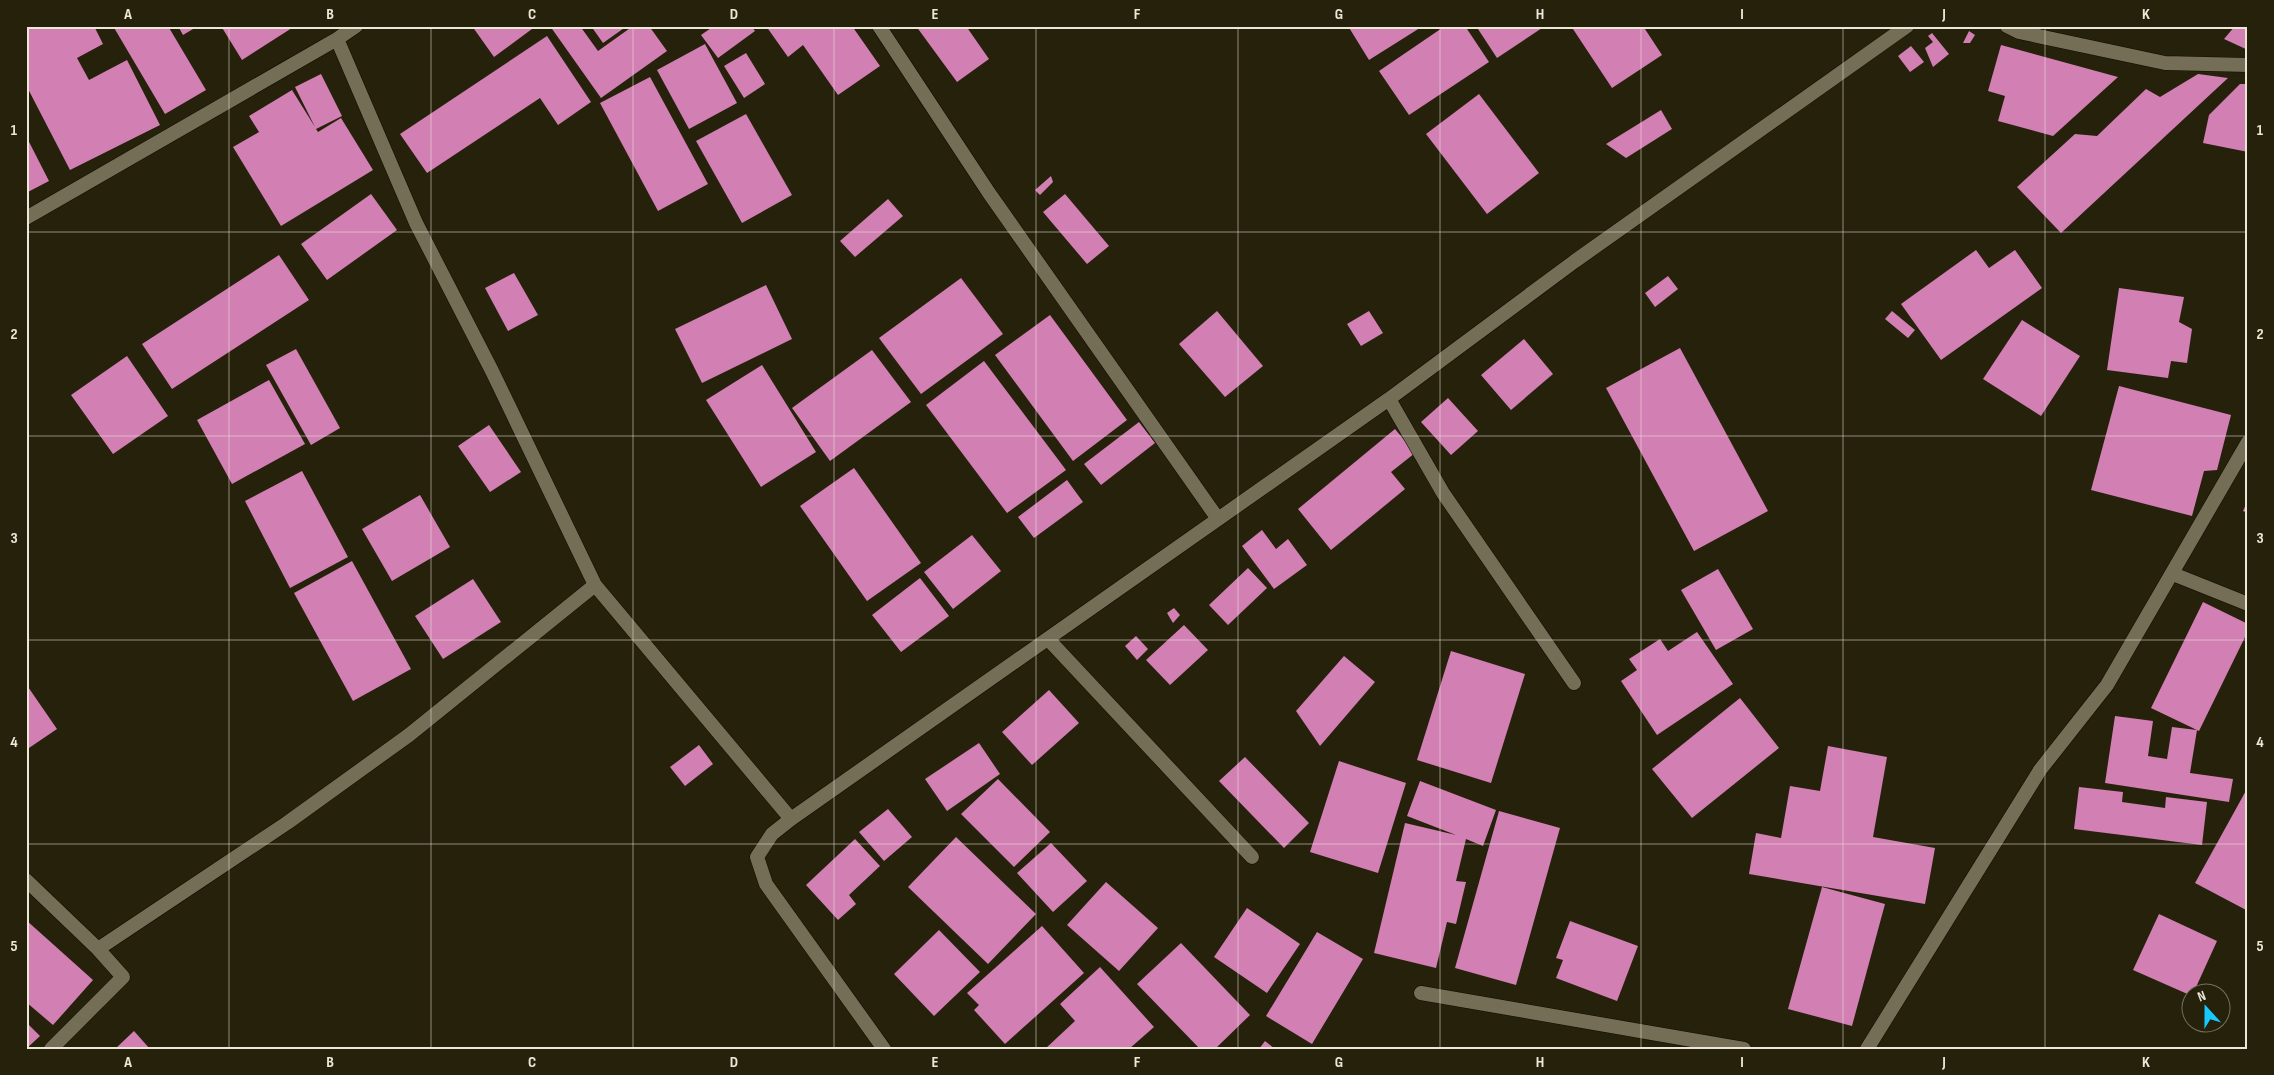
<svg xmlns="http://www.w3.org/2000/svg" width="2274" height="1075" viewBox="0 0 2274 1075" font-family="'Sofia Sans Condensed',sans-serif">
<rect width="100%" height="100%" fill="#26210b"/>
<!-- building -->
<path fill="#d27fb3" d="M26,26H94L103,44L77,58L89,80L127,60L160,125L70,170L26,85Z
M113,26H168L206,90L165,114Z
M178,26H198L183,35Z
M221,26H295L242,60Z
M472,26H536L494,57Z
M550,26H580L598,51L633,26H649L667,51L601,98Z
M591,26H627L603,43Z
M714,26H751L755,31L718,58L701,35Z
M766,26H852L880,66L838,95L803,45L788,57Z
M916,26H966L989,59L957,82Z
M1348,26H1423L1369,60Z
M1445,26H1465L1489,62L1409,115L1379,71Z
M1476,26H1545L1497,58Z
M1571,26H1643L1662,55L1612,88Z
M2235,26H2248V50L2224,39Z
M1969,31L1975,35L1970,43H1963Z
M1932,33L1949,54L1933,67L1925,48L1933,42L1928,36Z
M547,36L591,102L558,125L540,98L427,173L400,134Z
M705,44L737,103L689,129L657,70Z
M2001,45L2118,77L2053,136L1998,121L2005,96L1988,91Z
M1911,46L1924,62L1910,72L1898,56Z
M746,53L765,84L744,98L724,66Z
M321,74L342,116L316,129L318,132L341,118L373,170L281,226L233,147L259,132L249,116L292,90L315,127L295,87Z
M2198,74L2228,78L2061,233L2017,187L2075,134L2097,136L2146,89L2160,97Z
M650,77L708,184L658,211L600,103Z
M2240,84H2248V152L2203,143L2209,115Z
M1479,94L1539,173L1487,214L1426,134Z
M1661,110L1672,129L1626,158L1606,144Z
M746,114L792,195L742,223L696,141Z
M26,136L49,181L26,193Z
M1051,176L1053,182L1040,195L1035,190Z
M371,194L397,230L327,280L301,244Z
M1065,194L1109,246L1087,264L1043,212Z
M888,199L903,216L855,257L840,241Z
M1976,250L1989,268L2015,250L2042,288L1941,360L1901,304Z
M279,255L309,300L172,389L142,344Z
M514,273L538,315L508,331L485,288Z
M1668,276L1678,289L1655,307L1645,293Z
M961,278L1003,334L921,394L879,338Z
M766,285L792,339L702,383L675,329Z
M2119,288L2184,297L2179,322L2192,329L2187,363L2171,361L2168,378L2107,370Z
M1217,311L1263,366L1225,397L1179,344Z
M1369,311L1383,333L1361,346L1347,324Z
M1892,311L1915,330L1908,338L1885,319Z
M1050,315L1127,420L1073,461L995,355Z
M2022,320L2080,356L2041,416L1983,379Z
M1524,339L1553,374L1511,410L1481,375Z
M1680,348L1768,511L1694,551L1606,388Z
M296,349L340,428L311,445L266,365Z
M872,350L911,402L830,461L792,408Z
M127,356L168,416L113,454L71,395Z
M984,361L1066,470L1007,513L926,405Z
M762,365L816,452L761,487L706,400Z
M269,380L305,444L232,484L197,420Z
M2119,386L2231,415L2217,470L2204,471L2192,516L2091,490Z
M1448,398L1478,431L1451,455L1421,422Z
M1139,422L1155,443L1101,485L1084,464Z
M489,425L521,472L490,492L458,446Z
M1395,429L1415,453L1391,472L1405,489L1331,550L1298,509Z
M854,468L921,563L867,601L800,506Z
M302,471L348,557L290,588L245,501Z
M1067,480L1083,502L1034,538L1018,517Z
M420,495L450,547L392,581L362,529Z
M2248,500V513L2243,511Z
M1262,530L1276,549L1288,539L1307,565L1274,589L1242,546Z
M972,535L1001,571L953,609L924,572Z
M352,561L411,669L353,701L294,593Z
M1248,568L1267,588L1228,625L1209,605Z
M1718,569L1753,629L1716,650L1681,590Z
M920,578L949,616L901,652L872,615Z
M473,579L501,622L443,659L415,616Z
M2203,602L2248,624V631L2199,731L2151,708Z
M1174,608L1180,615L1173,623L1167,613Z
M1184,625L1208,650L1170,685L1146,660Z
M1697,632L1733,684L1657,735L1621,681L1637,670L1629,659L1660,639L1668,651Z
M1136,636L1148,649L1137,660L1125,646Z
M1451,651L1525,674L1491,783L1417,760Z
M1344,656L1375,682L1320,746L1296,711Z
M26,684L57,729L26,750Z
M1049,690L1079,723L1032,765L1002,732Z
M1740,698L1779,748L1692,818L1652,769Z
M2115,716L2153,721L2148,756L2167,759L2172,727L2197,730L2190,773L2233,779L2229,802L2105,783Z
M979,743L1000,774L947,811L925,779Z
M699,745L713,764L685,786L670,767Z
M1828,746L1887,757L1873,837L1935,848L1925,904L1749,874L1756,833L1781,838L1790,786L1820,791Z
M1245,757L1309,823L1284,848L1219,781Z
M1339,761L1406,783L1378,873L1310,852Z
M998,779L1050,832L1014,867L961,814Z
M1420,781L1496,810L1483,846L1466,839L1456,881L1466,882L1456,924L1447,922L1436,968L1374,953L1405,823L1456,835L1407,816Z
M2079,787L2123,792L2122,802L2165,808L2166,797L2207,802L2202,845L2074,829Z
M2248,787V911L2195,883Z
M888,809L912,837L884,861L859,832Z
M1499,811L1560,828L1516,985L1455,968Z
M956,837L1036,914L988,964L908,887Z
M855,839L880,866L849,895L856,904L838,920L806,885Z
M1051,843L1087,881L1053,912L1017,873Z
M1106,882L1158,928L1119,971L1067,925Z
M1822,887L1885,904L1852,1026L1788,1009Z
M1247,908L1300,944L1267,993L1214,957Z
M2159,914L2217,941L2192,996L2133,970Z
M26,920L93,980L53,1025L26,1002Z
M1570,921L1638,946L1617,1001L1556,978L1563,960L1556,958Z
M1042,926L1084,973L1005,1044L974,1010L979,1005L967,993Z
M939,930L980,972L934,1016L894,974Z
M1317,932L1363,959L1312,1044L1266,1016Z
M1181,943L1250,1015L1215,1049H1200L1137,984Z
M1100,967L1154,1027L1129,1049H1045L1075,1021L1060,1004Z
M26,1022L40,1036L26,1049Z
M134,1031L150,1049H115Z
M1265,1041L1275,1049H1259Z"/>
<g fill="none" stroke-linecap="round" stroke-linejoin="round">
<!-- minor casing -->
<g stroke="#0f0a00" stroke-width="15">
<path id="minor" d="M879,26L989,193L1218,519
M2007,26L2019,32L2165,63L2248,65
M337,39L416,223L492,371L595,585L791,819
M26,218L337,39L356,26
M1389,399L1443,493L1574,683
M2173,574L2248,604
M1048,639L1252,857
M26,880L98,949L123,977L51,1049
M98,949L287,823L409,735L595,585
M1421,993L1744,1049
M884,1049L766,884L757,857L772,834L791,819L1389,399L1575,261L1907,26
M1867,1049L2040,770L2107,685L2248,442"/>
</g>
<!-- minor -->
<use href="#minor" stroke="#736e55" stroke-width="14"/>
</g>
<!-- grid -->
<path fill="none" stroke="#ebe8da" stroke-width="1" stroke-opacity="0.55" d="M229,26V1049M431,26V1049M633,26V1049M834,26V1049M1036,26V1049M1238,26V1049M1440,26V1049M1641,26V1049M1843,26V1049M2045,26V1049M26,232H2248M26,436H2248M26,640H2248M26,844H2248"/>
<!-- border -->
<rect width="2274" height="1075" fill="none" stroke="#26210b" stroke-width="55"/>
<!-- north arrow -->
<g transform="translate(2206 1008) rotate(339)"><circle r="24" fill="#26210b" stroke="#75715e"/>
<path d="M0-4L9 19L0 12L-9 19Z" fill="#17cafb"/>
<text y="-8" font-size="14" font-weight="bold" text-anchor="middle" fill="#ebe8da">N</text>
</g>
<rect x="28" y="28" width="2218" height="1020" fill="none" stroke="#ebe8da" stroke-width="2"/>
<g font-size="16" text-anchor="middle" font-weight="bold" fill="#ebe8da">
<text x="128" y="19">A</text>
<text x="330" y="19">B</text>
<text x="532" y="19">C</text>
<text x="734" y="19">D</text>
<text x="935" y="19">E</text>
<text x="1137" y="19">F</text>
<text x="1339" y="19">G</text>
<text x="1540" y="19">H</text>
<text x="1742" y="19">I</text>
<text x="1944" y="19">J</text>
<text x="2146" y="19">K</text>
<text x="14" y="135">1</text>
<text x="2260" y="135">1</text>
<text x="14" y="339">2</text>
<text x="2260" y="339">2</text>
<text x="14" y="543">3</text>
<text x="2260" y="543">3</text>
<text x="14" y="747">4</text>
<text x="2260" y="747">4</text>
<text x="14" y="951">5</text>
<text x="2260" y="951">5</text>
<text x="128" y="1067">A</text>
<text x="330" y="1067">B</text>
<text x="532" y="1067">C</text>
<text x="734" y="1067">D</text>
<text x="935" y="1067">E</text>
<text x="1137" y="1067">F</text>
<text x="1339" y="1067">G</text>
<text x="1540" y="1067">H</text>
<text x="1742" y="1067">I</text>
<text x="1944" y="1067">J</text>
<text x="2146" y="1067">K</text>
</g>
</svg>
